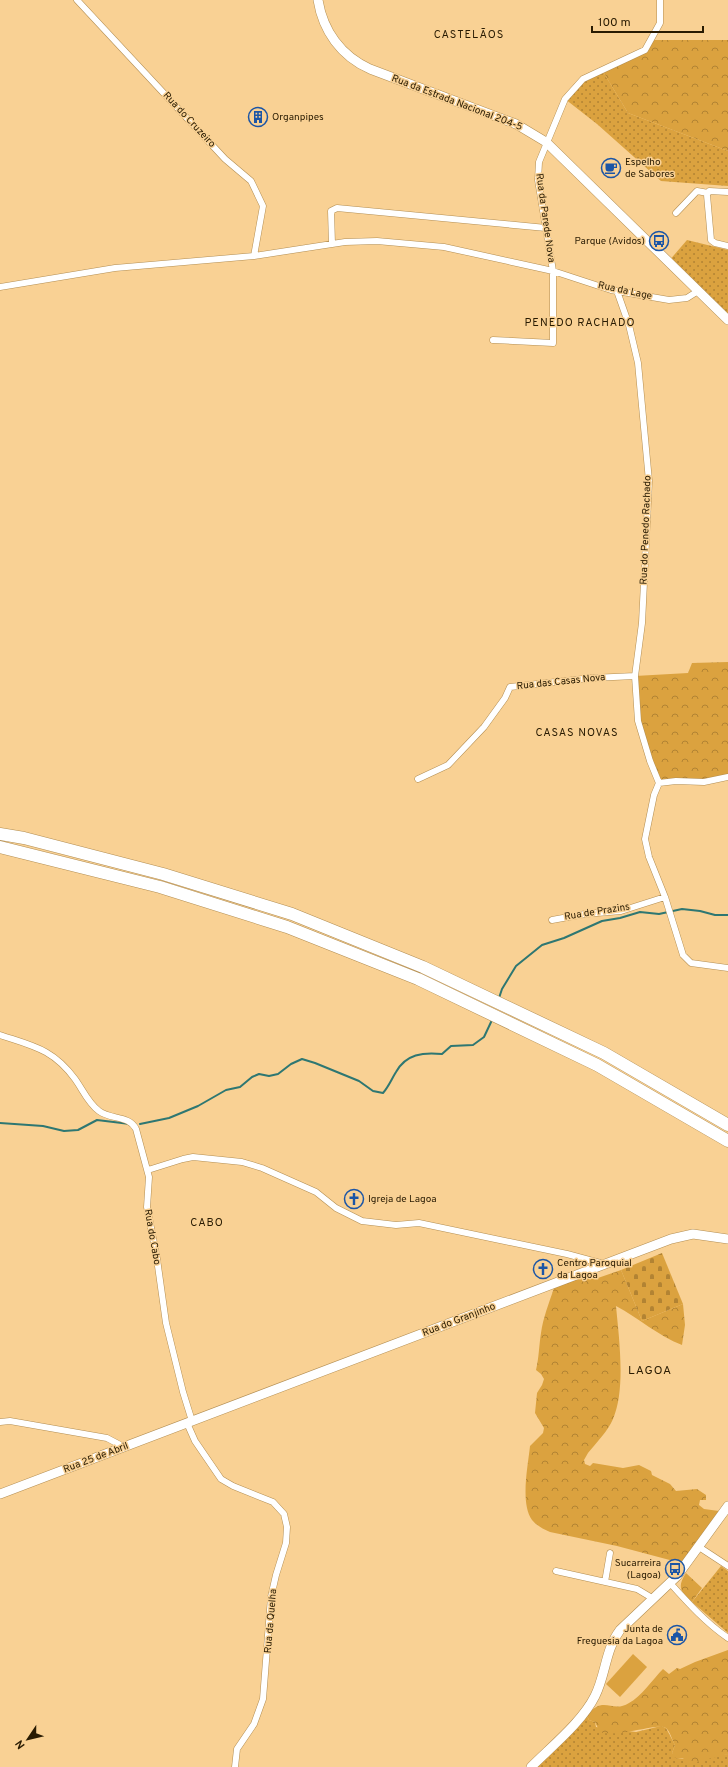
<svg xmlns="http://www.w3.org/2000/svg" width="728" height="1767" viewBox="0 0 728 1767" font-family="Overpass,sans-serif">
<defs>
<pattern id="grass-dots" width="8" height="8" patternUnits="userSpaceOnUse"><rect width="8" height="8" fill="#dba23f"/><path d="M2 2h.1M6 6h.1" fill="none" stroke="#b28333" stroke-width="1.8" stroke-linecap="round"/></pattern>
<pattern id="forest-crowns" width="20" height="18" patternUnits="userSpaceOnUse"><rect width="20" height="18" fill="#dba23f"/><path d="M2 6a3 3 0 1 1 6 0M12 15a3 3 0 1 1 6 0" fill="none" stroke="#b28333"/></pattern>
<pattern id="cemetery-stones" width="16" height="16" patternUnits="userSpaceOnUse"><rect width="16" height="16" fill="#dba23f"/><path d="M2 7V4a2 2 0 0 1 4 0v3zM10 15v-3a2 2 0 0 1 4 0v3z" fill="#b28333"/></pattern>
</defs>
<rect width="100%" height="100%" fill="#f9d194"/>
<!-- grass -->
<path fill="url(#grass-dots)" d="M602,70L628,113L728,151V186L661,181L597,124L565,99L583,79Z
M687,240L728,250V320L668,262Z
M721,1566L728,1571V1633L692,1602Z
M587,1716L589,1720L595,1722L596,1727L636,1732L661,1726L666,1728L675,1745L672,1753L678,1759L728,1754V1767H537Z"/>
<!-- forest -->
<path fill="url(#forest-crowns)" d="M650,40H728V151L628,113L602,70L645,50Z
M728,662V777L659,783L641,733L635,676L688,673L692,663Z
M621,1270L642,1321L683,1304L685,1325L682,1345C658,1336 639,1318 616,1306C619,1338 626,1389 613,1419C608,1431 596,1443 588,1453L584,1460L585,1464L590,1466L593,1463L623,1468L639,1465L651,1471L652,1475L670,1484L676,1491L697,1489L706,1495V1500H700L699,1505L704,1509L719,1511L681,1563L617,1546L550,1532C543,1529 536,1525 532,1520C520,1503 528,1466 530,1446L543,1433L544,1428L535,1413L537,1393L542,1385L544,1379L541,1374L536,1370C539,1358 539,1345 541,1333C543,1318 549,1303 554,1288L580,1277L595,1279Z
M686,1573L702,1588L692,1602C680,1591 677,1587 686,1573Z
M728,1650V1754L688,1764L683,1758L678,1759L674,1757L672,1753L675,1745C672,1740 670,1731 666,1728C659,1722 618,1738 600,1732L595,1722L589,1720L587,1716C603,1694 612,1714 629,1703C641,1697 653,1679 663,1669L669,1674L677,1668L680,1669L695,1662Z"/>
<!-- cemetery -->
<path fill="url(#cemetery-stones)" d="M662,1253L683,1304L642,1321L621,1270Z"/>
<!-- pitch -->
<path fill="#dba23f" d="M633,1654L647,1667L620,1697L606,1684Z"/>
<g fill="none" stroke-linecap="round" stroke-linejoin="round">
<!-- stream -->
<path stroke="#2e7772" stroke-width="2" d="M499,998L502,989L516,966L542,945L564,938L602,921L620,918L640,912L659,914L682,909L700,911L715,915H728
M0,1123L43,1126L64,1131L78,1130L97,1120L130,1124
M140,1124L169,1118L198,1106L226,1090L240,1087L252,1077L259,1074L269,1076L278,1074L291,1064L302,1059L315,1063L359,1081L373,1091L383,1093C389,1086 391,1080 396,1072C406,1054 423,1052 442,1054L451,1046L473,1045L484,1037L492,1020"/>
<!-- street casing -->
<g stroke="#b38e52" stroke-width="7">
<path id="street" d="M77,0L225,159L251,181L263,206L254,256
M728,192L709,191L707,195L711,240L715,243L728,246
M676,213L697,191L708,193
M332,244L331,211L337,208L546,228
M0,287L115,268L254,256L345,242L377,241L444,247L553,271L611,290L669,300L687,298L698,291
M617,291L629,325L638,363L649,481L642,623L635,676
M493,340L553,343V271L538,180L539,162L565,99L583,79L645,50L660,23V0
M418,779L448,765L484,727L505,698L510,687L592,678L635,676L638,721L650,761L659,783
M659,783L654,795L645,839L649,857L665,897L683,955L691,963L728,968
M659,783L676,781L704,782L728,777
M552,920L585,914L621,911L665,897
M0,1035C33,1046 53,1049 75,1079C83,1090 88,1103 99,1111C111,1120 129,1115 136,1129L149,1177L147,1207L157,1259L166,1323L183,1392L192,1421
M148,1170L183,1159L193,1157L242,1162L262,1168L316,1192L336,1208L362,1221L396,1225L419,1223L567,1254L604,1264
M0,1422L10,1421L107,1438L124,1447
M187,1423L195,1441L221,1479L233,1486L273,1502L284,1514L287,1527L286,1543L276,1575L271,1597L263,1699L254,1724L237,1749L235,1767
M699,1547L728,1566
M556,1571L637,1589L652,1598
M605,1582L610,1553
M670,1583C688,1603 706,1623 728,1638"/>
</g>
<!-- secondary casing -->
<g stroke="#b38e52" stroke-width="10">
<path id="secondary" d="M318,0C323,31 341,56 370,69L516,124L546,142L728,320
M0,1494L671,1239L693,1234L728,1239
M531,1767C552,1746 582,1722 595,1696C606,1674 605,1650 620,1630L677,1576L728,1506"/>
</g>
<!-- highway casing -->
<g stroke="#b38e52" stroke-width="13">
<path id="highway" d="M0,834L24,838L163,874L292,914L423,967L604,1053L728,1125
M0,847L160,887L287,927L418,979L597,1065L728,1141"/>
</g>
<!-- street -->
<use href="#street" stroke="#fff" stroke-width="6"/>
<!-- secondary -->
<use href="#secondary" stroke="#fff" stroke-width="9"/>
<!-- highway -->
<use href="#highway" stroke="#fff" stroke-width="12"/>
</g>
<!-- icons -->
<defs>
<g id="building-ring" transform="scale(1)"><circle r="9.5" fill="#f9d194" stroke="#1b55a6" stroke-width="1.5"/><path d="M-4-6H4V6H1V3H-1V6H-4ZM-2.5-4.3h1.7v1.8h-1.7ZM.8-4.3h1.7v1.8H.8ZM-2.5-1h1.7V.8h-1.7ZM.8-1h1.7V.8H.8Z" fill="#1b55a6"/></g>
<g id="cafe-ring" transform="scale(1)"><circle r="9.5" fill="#f9d194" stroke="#1b55a6" stroke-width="1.5"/><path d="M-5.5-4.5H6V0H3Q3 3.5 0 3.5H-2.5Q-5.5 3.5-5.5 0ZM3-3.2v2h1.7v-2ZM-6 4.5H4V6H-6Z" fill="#1b55a6"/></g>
<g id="bus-ring" transform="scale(1)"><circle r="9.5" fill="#f9d194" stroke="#1b55a6" stroke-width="1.5"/><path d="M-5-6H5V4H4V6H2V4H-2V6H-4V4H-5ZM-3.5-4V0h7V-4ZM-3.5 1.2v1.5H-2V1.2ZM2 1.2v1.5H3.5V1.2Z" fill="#1b55a6"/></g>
<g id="church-ring" transform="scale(1)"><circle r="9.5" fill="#f9d194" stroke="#1b55a6" stroke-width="1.5"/><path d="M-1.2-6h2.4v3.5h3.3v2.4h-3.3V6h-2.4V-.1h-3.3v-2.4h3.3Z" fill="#1b55a6"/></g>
<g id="civic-ring" transform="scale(1)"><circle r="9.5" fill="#f9d194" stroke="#1b55a6" stroke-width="1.5"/><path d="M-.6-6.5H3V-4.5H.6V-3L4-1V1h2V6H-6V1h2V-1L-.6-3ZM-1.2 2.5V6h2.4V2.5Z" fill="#1b55a6"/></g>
</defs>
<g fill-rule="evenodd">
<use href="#building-ring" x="258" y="117"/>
<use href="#cafe-ring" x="611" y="168"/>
<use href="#bus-ring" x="659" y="241"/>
<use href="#church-ring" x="354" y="1199"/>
<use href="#church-ring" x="543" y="1269"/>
<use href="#bus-ring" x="675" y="1569"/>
<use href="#civic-ring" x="677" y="1635"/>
</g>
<g text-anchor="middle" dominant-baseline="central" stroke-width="3" stroke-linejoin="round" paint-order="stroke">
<!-- street labels -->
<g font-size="10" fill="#291b02" stroke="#f9d194">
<text transform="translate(457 103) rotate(21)">Rua da Estrada Nacional 204-5</text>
<text transform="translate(189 120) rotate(47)">Rua do Cruzeiro</text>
<text transform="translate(545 218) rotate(82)">Rua da Parede Nova</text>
<text transform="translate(625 291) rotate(12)">Rua da Lage</text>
<text transform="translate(646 530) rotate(-88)">Rua do Penedo Rachado</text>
<text transform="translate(561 682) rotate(-6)">Rua das Casas Nova</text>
<text transform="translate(597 912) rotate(-9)">Rua de Prazins</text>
<text transform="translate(152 1237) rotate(80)">Rua do Cabo</text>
<text transform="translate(459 1320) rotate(-21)">Rua do Granjinho</text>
<text transform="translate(96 1458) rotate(-21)">Rua 25 de Abril</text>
<text transform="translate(271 1621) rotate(-85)">Rua da Quelha</text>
</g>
<!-- poi labels -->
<g font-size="10" fill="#291b02" stroke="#f9d194" text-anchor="start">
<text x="272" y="117">Organpipes</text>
<text x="625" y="162">Espelho<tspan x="625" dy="12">de Sabores</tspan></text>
<text x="645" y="241" text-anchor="end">Parque (Avidos)</text>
<text x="368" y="1199">Igreja de Lagoa</text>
<text x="557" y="1263">Centro Paroquial<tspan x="557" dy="12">da Lagoa</tspan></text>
<text x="661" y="1563" text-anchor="end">Sucarreira<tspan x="661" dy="12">(Lagoa)</tspan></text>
<text x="663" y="1629" text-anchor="end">Junta de<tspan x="663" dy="12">Freguesia da Lagoa</tspan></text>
</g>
<!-- neighbourhood labels -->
<g font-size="11" letter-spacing="1" fill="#291b02" stroke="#f9d194">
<text x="469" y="35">CASTELÃOS</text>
<text x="580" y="323">PENEDO RACHADO</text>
<text x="577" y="733">CASAS NOVAS</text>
<text x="207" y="1223">CABO</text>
</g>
<!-- quarter labels -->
<g font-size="12" letter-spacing="1" fill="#291b02" stroke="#f9d194">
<text x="650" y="1371">LAGOA</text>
</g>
</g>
<!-- north arrow -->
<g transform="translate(28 1739) rotate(235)" stroke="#f9d194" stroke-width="3" paint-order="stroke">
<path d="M0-3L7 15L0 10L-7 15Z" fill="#291b02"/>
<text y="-6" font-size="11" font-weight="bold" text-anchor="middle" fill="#291b02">N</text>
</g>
<!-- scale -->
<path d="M592 26v6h111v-6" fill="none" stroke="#291b02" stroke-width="2"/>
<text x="598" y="26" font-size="12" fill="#291b02" stroke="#f9d194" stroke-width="3" paint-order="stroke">100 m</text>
</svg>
